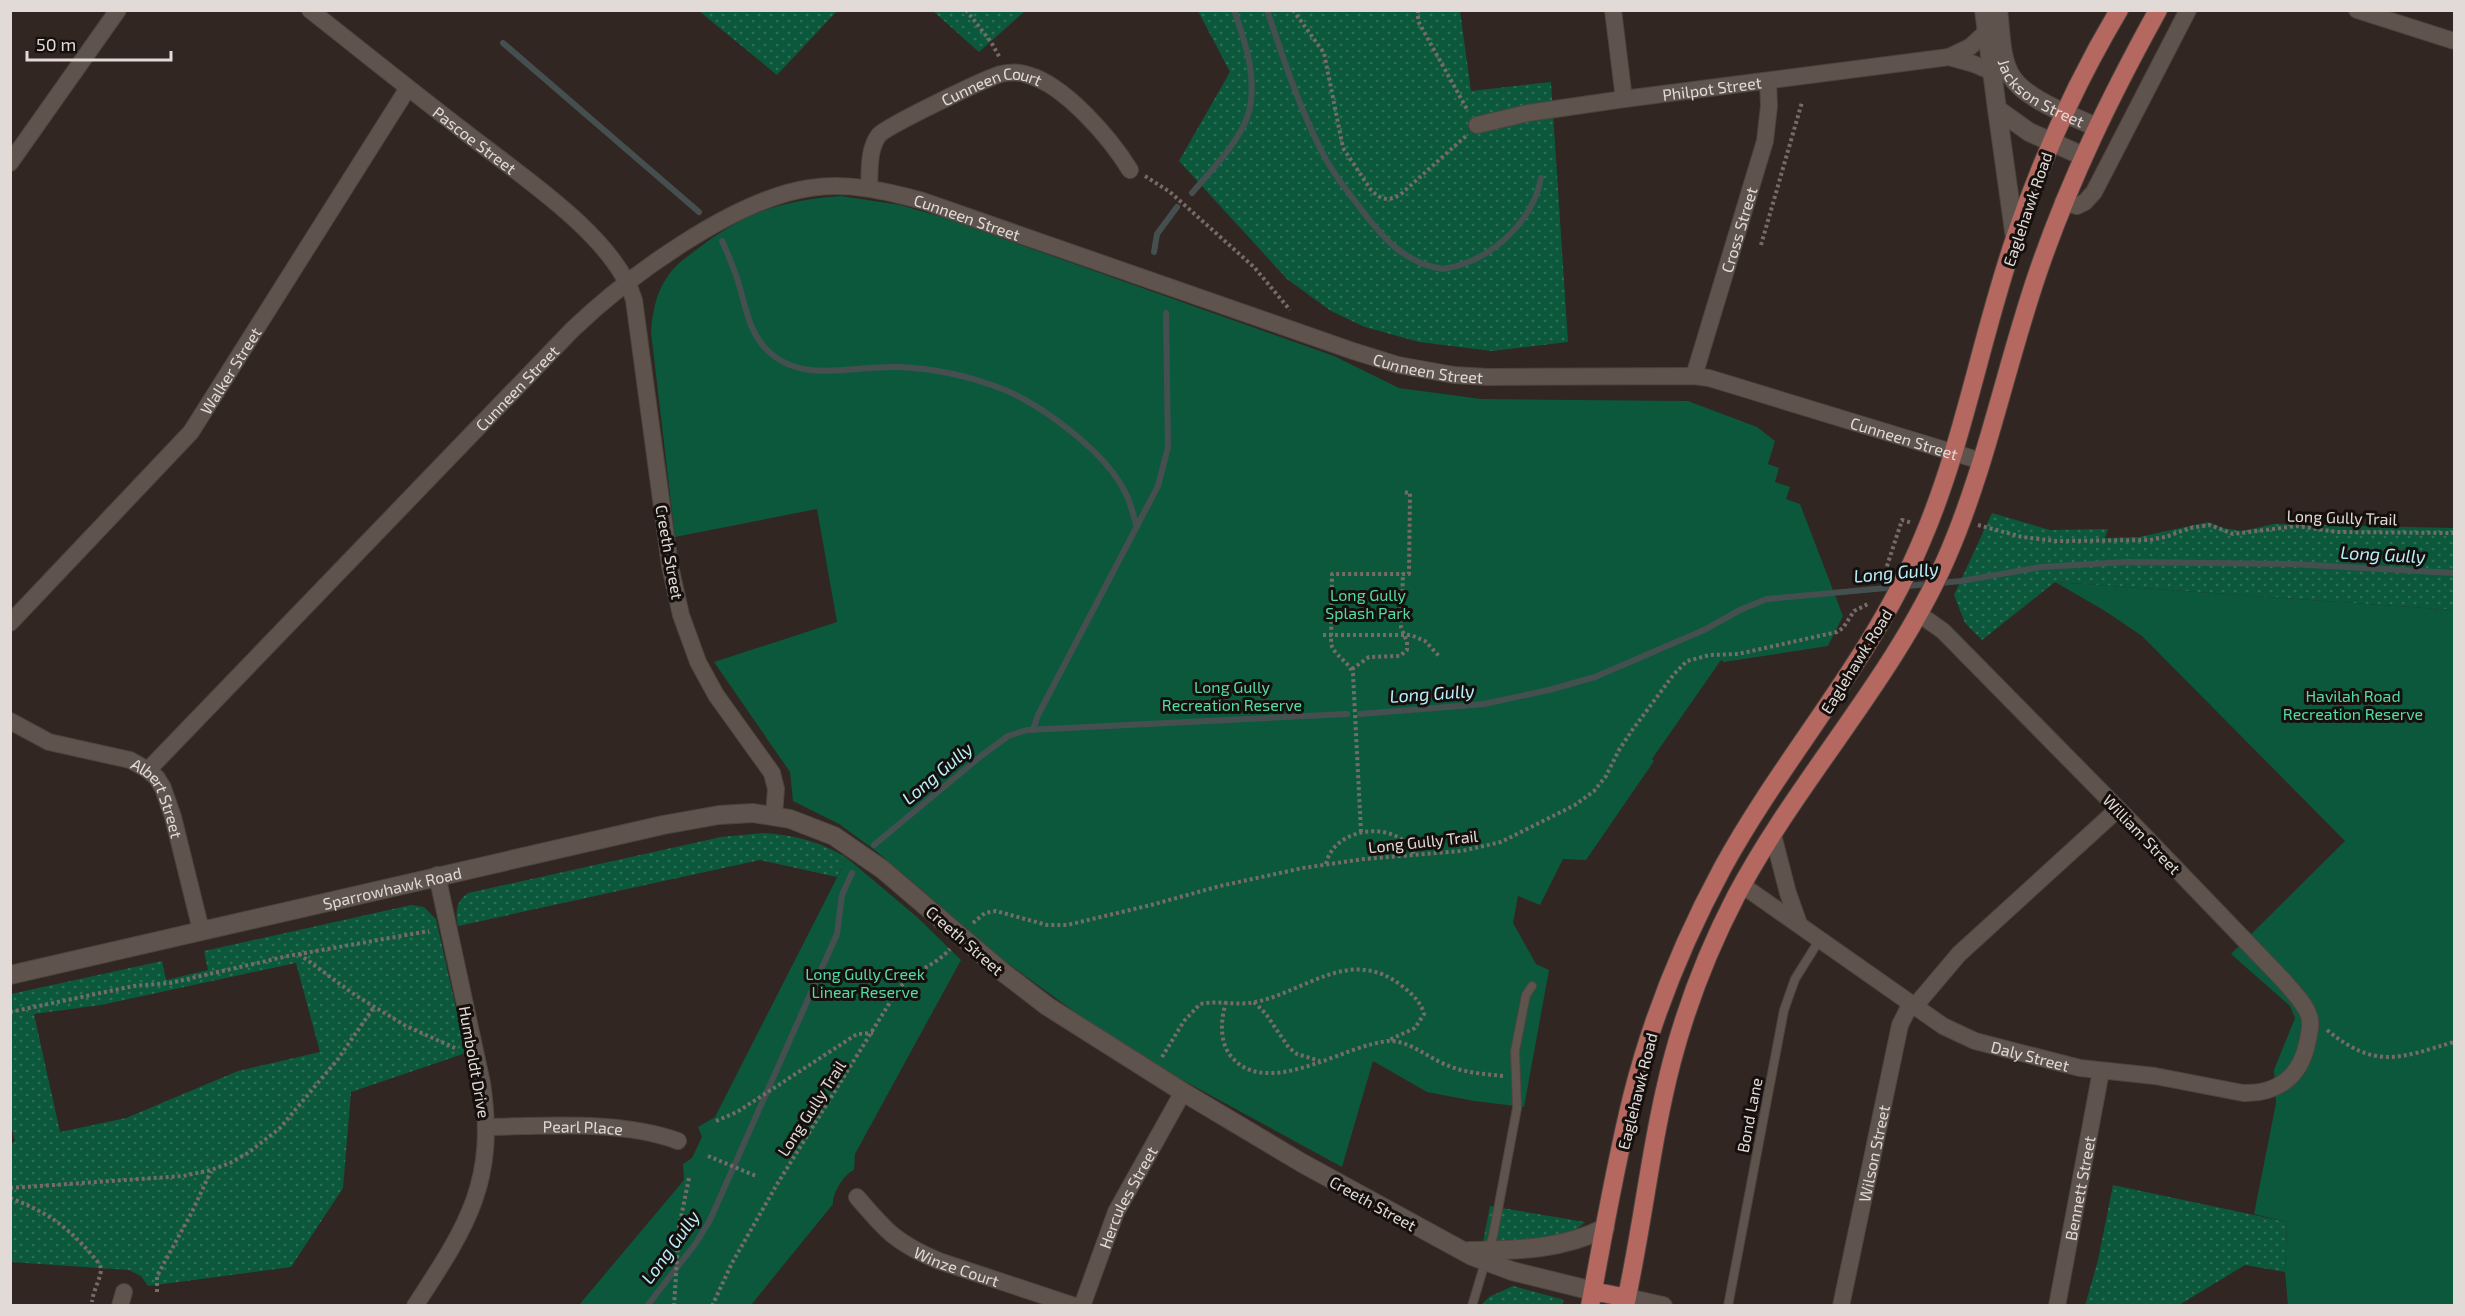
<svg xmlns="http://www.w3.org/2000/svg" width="2465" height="1316" viewBox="0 0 2465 1316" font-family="'Exo 2',sans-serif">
<defs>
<pattern id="grass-dots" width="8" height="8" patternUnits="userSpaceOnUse" patternTransform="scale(1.5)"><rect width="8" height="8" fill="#0c583d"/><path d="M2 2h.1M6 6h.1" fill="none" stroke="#2f6f58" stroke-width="1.8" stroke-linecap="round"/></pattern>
</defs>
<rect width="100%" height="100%" fill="#312621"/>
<!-- grass -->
<path fill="url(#grass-dots)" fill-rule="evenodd" d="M699,11H837L777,75Z
M933,11H1025L979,52Z
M1198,11H1460L1471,91L1551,82L1568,342L1492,351L1419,342L1365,327L1331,311L1287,279L1179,161L1230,72Z
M1992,513L2050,530L2108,529L2105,538L2139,537L2208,522L2223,528L2242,531L2274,524L2454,528V610L2055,582L1982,640L1965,623L1954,595Z
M764,833C794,835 822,842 847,858L837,877L760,860L458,926C455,913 456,901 468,893L721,837Z
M411,905L424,907L436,919L466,1053L351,1092L343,1188L291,1267L148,1286L141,1276L129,1270L11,1262L10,1143L15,1142L10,1122L11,994L162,961L166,980L208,970L204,951ZM296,963L320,1052L238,1071L126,1118L60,1132L34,1014L101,1005Z
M2113,1185L2287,1222L2285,1272L2245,1265L2179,1305L2085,1306L2098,1260Z
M1490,1206L1585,1222C1565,1243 1511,1243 1483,1242Z
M1513,1286L1561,1299L1564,1301L1562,1306L1481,1305L1489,1297Z"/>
<!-- park -->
<path fill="#0c583d" d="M841,196L900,205L945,218L1334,356L1399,388L1481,399L1688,401L1757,427L1775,441L1768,464L1779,468L1775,482L1790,487L1786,499L1800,504L1843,616L1828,646L1724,662L1721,660L1652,759L1654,761L1586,860L1563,859L1540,905L1518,896L1513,923L1536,964L1549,970L1524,1107L1474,1101L1427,1092L1373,1061L1342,1167L1177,1077L1097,1028L1006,962L876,851L839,824L793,801L790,772L714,662L837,622L817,509L675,537L651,332C652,314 656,294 666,279C673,267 685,258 696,250C743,213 782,200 841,196Z
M2055,582L2454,610V1305H2288L2285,1272L2287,1222L2254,1214L2276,1103L2274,1070L2295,1018L2290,1006L2231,954L2345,841L2142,636L2105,611Z
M847,858L917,917L961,960L855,1154L854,1170C844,1174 832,1194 833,1204L751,1305H579L684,1180L683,1164L692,1158L702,1137L698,1127L715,1117Z"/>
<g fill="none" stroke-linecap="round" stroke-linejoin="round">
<!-- stream -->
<path stroke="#464f50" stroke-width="6" d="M1267,10C1283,57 1298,104 1320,148C1330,169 1344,187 1358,205C1381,236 1403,263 1443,269C1489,262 1532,224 1541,178
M503,43L699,212
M1192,193C1210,172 1237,144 1247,118C1259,84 1246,43 1234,10
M722,241C727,252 732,264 736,275C745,301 747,330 767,350C802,385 855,365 898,367C934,368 972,377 1005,390C1045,407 1106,453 1125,492C1131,503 1133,515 1137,527
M1154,252L1157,234L1177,207
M1360,714L1484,704L1549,690L1595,677L1704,630L1742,609L1767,599L1961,581L2041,567L2128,562L2292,564L2454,573
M1033,730L1038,715L1158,486L1168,447L1166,313
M874,845L981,756L1008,736L1027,730L1347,714
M647,1306L696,1243L710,1220L837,934L842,895L852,873"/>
<!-- lane casing -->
<g stroke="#4c443f" stroke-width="10">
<path id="lane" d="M1472,1306L1493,1236L1517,1108L1515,1051L1526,995L1532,986
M1728,1306L1784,1010L1795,979L1820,939"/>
</g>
<!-- street casing -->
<g stroke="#4c443f" stroke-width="18">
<g id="street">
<path id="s1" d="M310,10C362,51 413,92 465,132C518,174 615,236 634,300L670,566L681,615L698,662L716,695L772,773L776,789L774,815"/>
<path d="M1613,10L1624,99"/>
<path d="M2357,10L2454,41"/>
<path d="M1949,57L1970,47L1985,33"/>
<path id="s2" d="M1477,125L1528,113L1624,99L1949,57L1974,64L1990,71"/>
<path d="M10,163L118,10"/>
<path id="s3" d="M869,188C870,171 868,149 879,135C887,126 986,78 1001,74C1010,72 1020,72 1028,75C1065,85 1111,139 1130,170"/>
<path d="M2063,202L2077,206L2085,202L2094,192L2188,10"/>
<path id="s4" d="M1694,376L1765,141L1769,106L1768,81"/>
<path id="s5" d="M10,623L191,432L408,88"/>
<path id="s6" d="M10,721L49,742L130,760L148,770L157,778L163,788L173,817L201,930"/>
<path id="s7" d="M148,770L572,330C627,277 734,199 810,188C849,182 886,191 923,201L1353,351L1398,365L1454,375L1488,377L1694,376L1709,378L1981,461"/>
<path d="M1773,835L1788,893L1799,924"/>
<path id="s8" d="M1742,885L1943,1026L1975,1041L2080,1068L2155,1076L2243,1093C2277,1094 2300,1077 2307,1044C2309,1035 2312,1024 2309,1016C2305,1003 2292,991 2284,981L2136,827L1943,631L1919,614"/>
<path d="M1915,1006L1959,954L2118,809"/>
<path id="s9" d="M487,1127C547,1126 621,1120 678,1141"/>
<path id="s10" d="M857,1197C886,1231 896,1243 939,1261L1075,1306"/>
<path d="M120,1306L124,1292"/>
<path d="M415,1306C467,1226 497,1182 482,1083L437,875"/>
<path id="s11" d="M1082,1306L1116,1212L1183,1092"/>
<path id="s12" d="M1841,1306L1900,1025L1911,1003"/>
<path id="s13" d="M2057,1306L2101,1071"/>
</g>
</g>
<!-- secondary casing -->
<g stroke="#4c443f" stroke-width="20">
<g id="secondary">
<path d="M1984,10L1997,109L2029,132L2083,156"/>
<path id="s14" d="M1998,10C2001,31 2000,56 2010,74C2023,99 2071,115 2096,127"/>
<path d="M1997,109L2015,238"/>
<path id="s15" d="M10,975L663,825L719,815L753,813L790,819L834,836L882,869L1004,973L1047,1006L1183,1092L1302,1163L1472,1256L1512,1271L1593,1291"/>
<path d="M1469,1251C1517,1250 1561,1250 1605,1228"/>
<path d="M1627,1298L1663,1306"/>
</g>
</g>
<!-- primary casing -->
<g stroke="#4c443f" stroke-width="20">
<path id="primary" d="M1593,1291L1627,1298
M1590,1306C1603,1236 1615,1166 1632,1097C1652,1017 1684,939 1723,867C1785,754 1872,660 1922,540C1964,442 1981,336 2016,235C2043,155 2075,84 2119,10
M1625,1306C1643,1225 1651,1141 1672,1061C1687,1004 1709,948 1736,896C1798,779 1892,681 1946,559C1986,468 2005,369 2037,275C2069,181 2110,97 2158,10"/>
</g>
<!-- path -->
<path stroke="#756b67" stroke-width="4" stroke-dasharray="3 3" stroke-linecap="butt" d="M966,10L991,42L1000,58
M1293,10L1324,53L1343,148L1371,190C1381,200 1388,202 1401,194L1467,135
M1418,10V21L1468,111
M1145,176L1170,192L1254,267L1290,310
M1761,245L1802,102
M1978,525L2022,537L2056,541L2150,540L2165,537L2190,528L2210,525L2233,534L2297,526L2337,532L2454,533
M1885,572L1902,520L1912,523
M1323,635H1411L1425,641L1439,656
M1352,669L1369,657L1400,656L1407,650V642L1401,627L1403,573
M1361,832L1353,674C1349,661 1335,657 1331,644L1332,574H1409L1410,493L1403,492
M1326,864C1334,826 1398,819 1414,854
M973,923L985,913L996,911L1047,925H1067L1151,905L1220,886L1303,868L1364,859L1462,851L1501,842L1575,805L1594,791L1606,776L1619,750L1633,729L1674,674L1687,661L1710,655L1738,654L1837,632L1843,628L1854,611L1870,603
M299,954L355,995L406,1026L455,1048
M1226,1002C1221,1019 1219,1040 1230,1055C1266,1102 1346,1043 1390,1041C1410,1041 1430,1059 1449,1066C1466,1073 1485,1074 1503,1076
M1254,1002L1266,1014L1289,1048L1297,1054L1320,1061
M10,1012L134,986L170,983L288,956L429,931
M2327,1030C2376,1070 2399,1058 2454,1042
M1162,1057L1184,1021L1200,1004C1219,1000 1237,1006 1255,1002C1306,992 1350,945 1402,986C1412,994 1421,1002 1424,1014L1415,1028L1387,1041
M716,1121L737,1112L857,1034L873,1033
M708,1156L756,1176
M10,1188L183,1176L211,1170L230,1163L248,1153L280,1128L338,1059L374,1007
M10,1198C45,1211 67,1226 91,1254C95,1259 101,1264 101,1270C100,1280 93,1291 92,1302
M157,1292V1276L192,1212L211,1171
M674,1306L679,1227L689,1178
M712,1306L732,1263L776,1186L897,991C912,970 933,968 950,949"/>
<!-- lane -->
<use href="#lane" stroke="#5f534d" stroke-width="8"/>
<!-- street -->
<use href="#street" stroke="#5f534d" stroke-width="16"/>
<!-- secondary -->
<use href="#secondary" stroke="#5f534d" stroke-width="18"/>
<!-- primary -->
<use href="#primary" stroke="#b56860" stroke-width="18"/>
</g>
<g text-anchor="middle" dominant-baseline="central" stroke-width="6" stroke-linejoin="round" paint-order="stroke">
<!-- street labels -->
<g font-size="16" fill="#e1dad6" stroke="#15100e">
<text stroke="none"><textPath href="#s2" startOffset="238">Philpot Street</textPath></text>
<text stroke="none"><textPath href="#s14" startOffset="102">Jackson Street</textPath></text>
<text stroke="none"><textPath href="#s3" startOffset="180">Cunneen Court</textPath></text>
<text stroke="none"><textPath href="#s1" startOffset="210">Pascoe Street</textPath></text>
<text transform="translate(2027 209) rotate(-71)">Eaglehawk Road</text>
<text stroke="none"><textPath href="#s7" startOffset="1053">Cunneen Street</textPath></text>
<text stroke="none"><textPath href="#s4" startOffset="153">Cross Street</textPath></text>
<text stroke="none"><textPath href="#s7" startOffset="1539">Cunneen Street</textPath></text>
<text stroke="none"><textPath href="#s5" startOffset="336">Walker Street</textPath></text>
<text stroke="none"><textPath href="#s7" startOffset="531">Cunneen Street</textPath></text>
<text stroke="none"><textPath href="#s7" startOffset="2025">Cunneen Street</textPath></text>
<text transform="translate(2342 517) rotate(2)">Long Gully Trail</text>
<text transform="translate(670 552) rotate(80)">Creeth Street</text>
<text transform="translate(1856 661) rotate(-58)">Eaglehawk Road</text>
<text stroke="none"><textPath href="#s6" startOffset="177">Albert Street</textPath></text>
<text transform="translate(2142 834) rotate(46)">William Street</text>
<text transform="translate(1423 841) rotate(-6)">Long Gully Trail</text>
<text stroke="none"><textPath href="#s15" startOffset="392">Sparrowhawk Road</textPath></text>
<text transform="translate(965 940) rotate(41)">Creeth Street</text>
<text stroke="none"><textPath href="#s8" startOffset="338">Daly Street</textPath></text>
<text transform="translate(475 1062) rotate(80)">Humboldt Drive</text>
<text transform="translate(1637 1091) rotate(-76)">Eaglehawk Road</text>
<text transform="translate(811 1108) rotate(-57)">Long Gully Trail</text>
<text transform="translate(1749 1115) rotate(-79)">Bond Lane</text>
<text stroke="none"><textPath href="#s9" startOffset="96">Pearl Place</textPath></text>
<text stroke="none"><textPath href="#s12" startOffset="156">Wilson Street</textPath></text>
<text stroke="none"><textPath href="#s13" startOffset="120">Bennett Street</textPath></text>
<text stroke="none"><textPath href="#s11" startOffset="118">Hercules Street</textPath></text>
<text transform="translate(1373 1203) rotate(29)">Creeth Street</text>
<text stroke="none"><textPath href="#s10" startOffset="124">Winze Court</textPath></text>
</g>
<!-- park labels -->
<g font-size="16" fill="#55dba3" stroke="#15100e">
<text x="1368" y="594">Long Gully<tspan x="1368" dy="18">Splash Park</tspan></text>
<text x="1232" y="686">Long Gully<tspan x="1232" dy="18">Recreation Reserve</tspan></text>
<text x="2353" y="695">Havilah Road<tspan x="2353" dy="18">Recreation Reserve</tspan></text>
<text x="865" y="973">Long Gully Creek<tspan x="865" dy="18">Linear Reserve</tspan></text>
</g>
<!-- water labels -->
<g font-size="18" font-style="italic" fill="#b8effa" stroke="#15100e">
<text transform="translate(2383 554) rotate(3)">Long Gully</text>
<text transform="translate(1896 572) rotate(-5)">Long Gully</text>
<text transform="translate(1432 693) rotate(-4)">Long Gully</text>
<text transform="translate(937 773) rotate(-40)">Long Gully</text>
<text transform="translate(670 1247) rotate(-54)">Long Gully</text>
</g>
</g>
<!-- border -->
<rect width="2465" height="1316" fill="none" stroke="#e1dad6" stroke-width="24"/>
<!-- scale -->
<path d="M27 51v9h144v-9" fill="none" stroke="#e1dad6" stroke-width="3"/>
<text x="36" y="51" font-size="18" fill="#e1dad6" stroke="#15100e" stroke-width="4.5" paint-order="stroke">50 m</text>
</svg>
